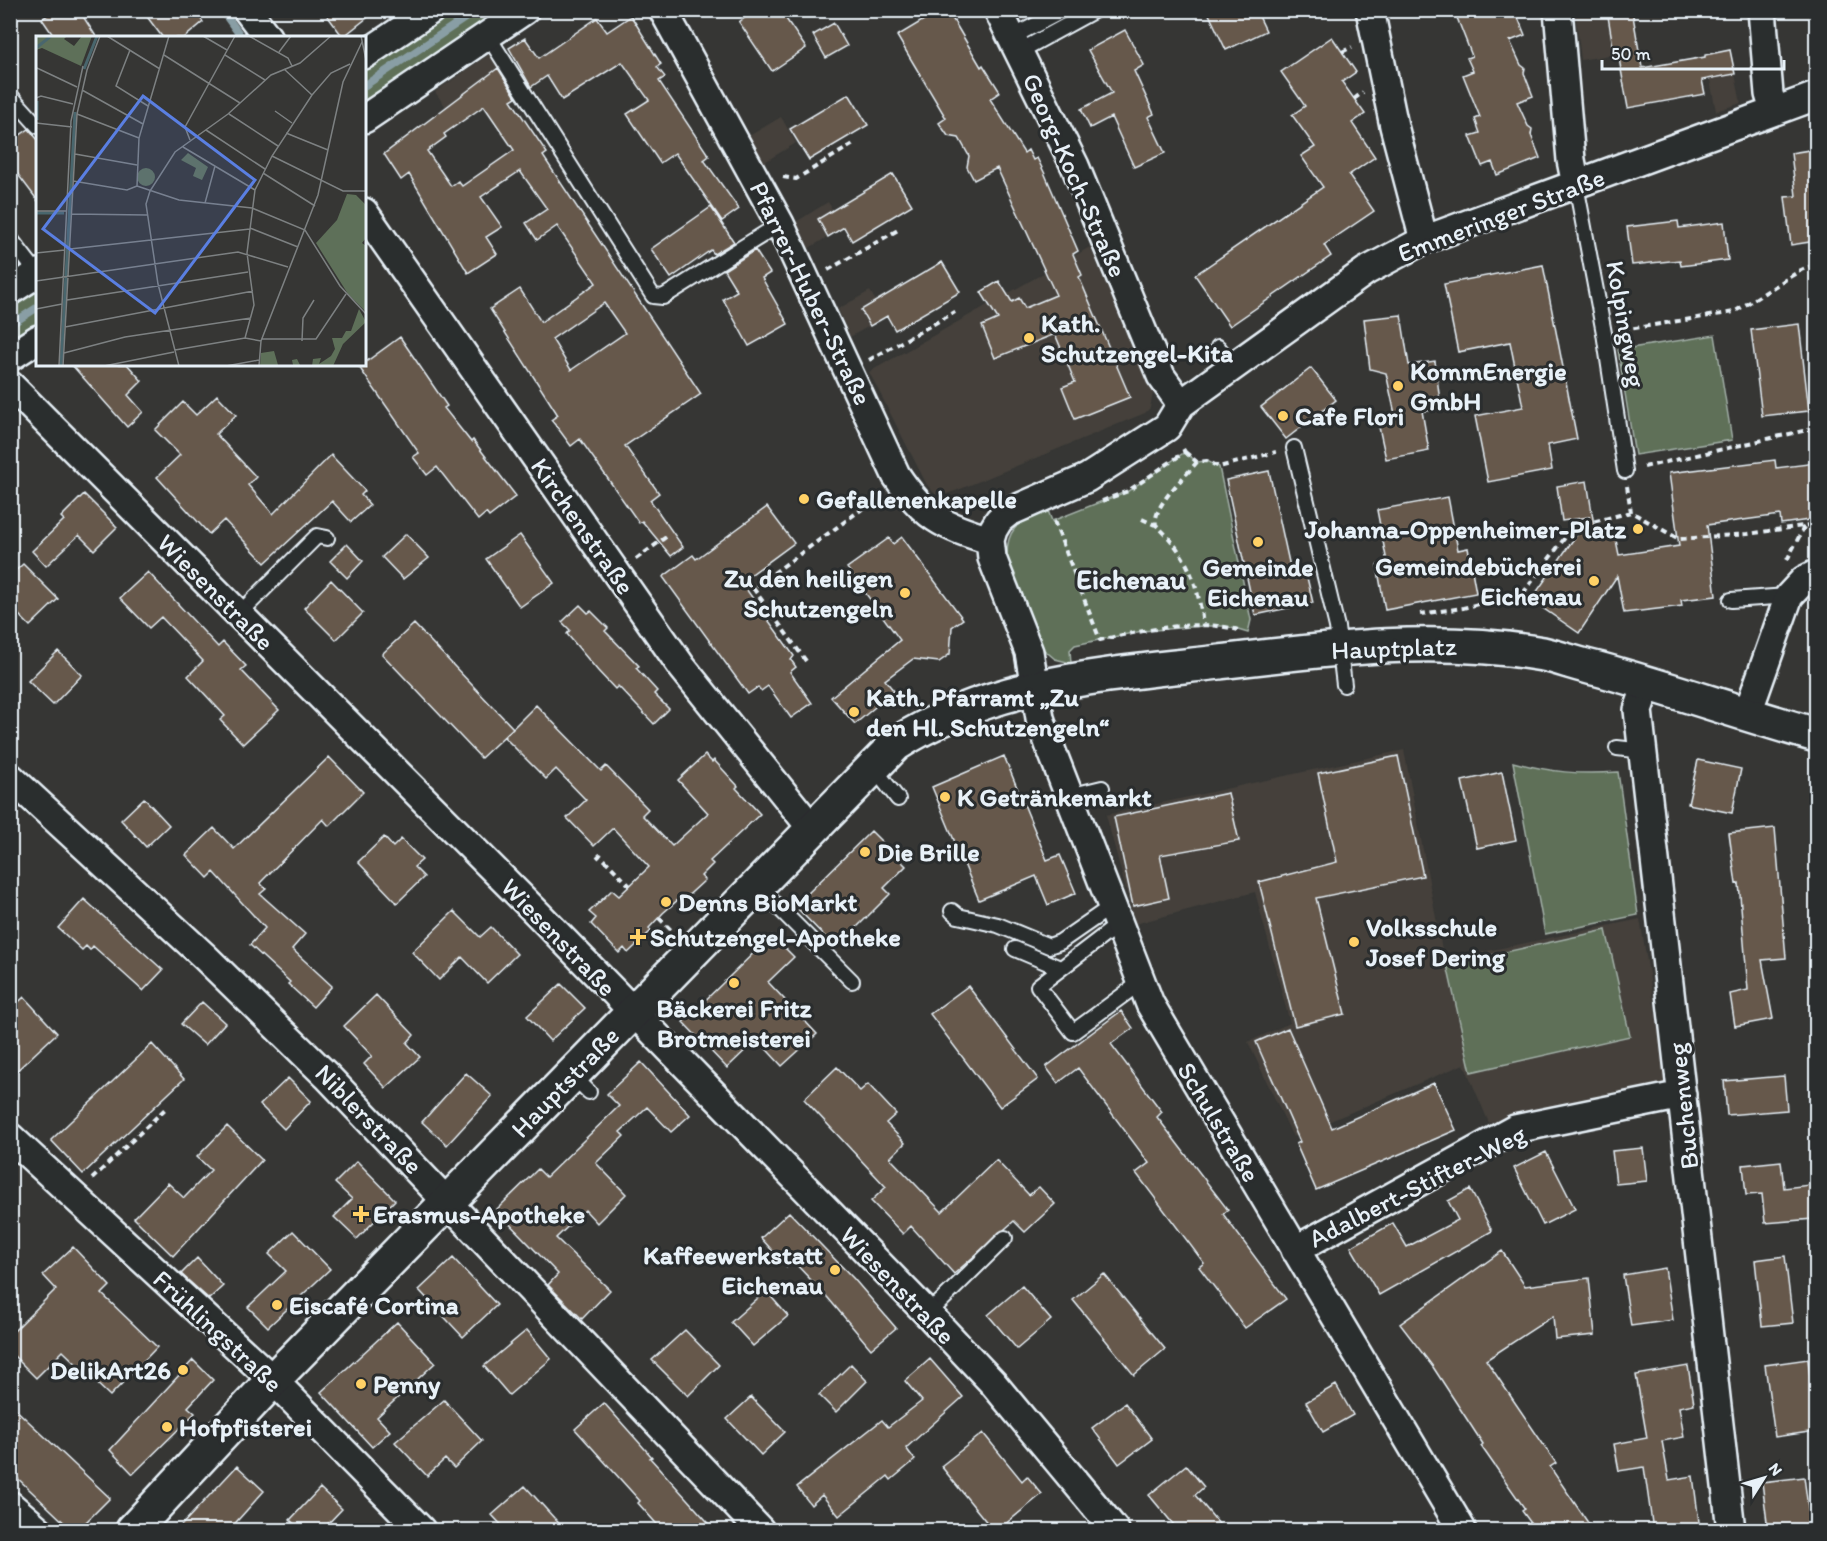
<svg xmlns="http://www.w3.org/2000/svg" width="1827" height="1541" viewBox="0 0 1827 1541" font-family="Itim,sans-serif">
<rect width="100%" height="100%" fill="#363634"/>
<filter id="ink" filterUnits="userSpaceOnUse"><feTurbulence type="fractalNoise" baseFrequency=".0167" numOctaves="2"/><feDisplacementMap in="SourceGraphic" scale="12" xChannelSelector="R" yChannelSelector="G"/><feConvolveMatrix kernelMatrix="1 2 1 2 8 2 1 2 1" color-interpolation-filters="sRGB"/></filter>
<g filter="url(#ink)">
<!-- built -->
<path fill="#44403b" d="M1575,11H1632L1638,50L1581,60Z
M1730,50L1741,103L1716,111L1705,55Z
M491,53L514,85L458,124L435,92Z
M781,117L796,143L763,163L749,136Z
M828,202L843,228L809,248L796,222Z
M1090,247L1153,393L1150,408L1145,413L958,490L940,496L935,494L927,485L869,372Z
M870,291L885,317L850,337L838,309Z
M1404,750L1444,960L1640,919L1668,1089L1489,1123L1464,1064L1293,1137L1248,1042L1290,1023L1255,892L1135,924L1106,815Z"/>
<!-- green -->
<path fill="#5e7059" stroke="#a3b0a8" stroke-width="1.5" d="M443,11H506L365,106V64Z
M37,285V325L11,342V303Z
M1715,335L1732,440L1635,455L1618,350Z
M1185,452L1197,462L1207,461L1219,467L1251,620L1248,633L1225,626H1203L1142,631L1075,645L1070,650L1071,663L1055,659L1042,648L1008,565C1003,529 1018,522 1047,508L1052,521L1128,491Z
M1513,762C1549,772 1580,775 1618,772L1638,915L1545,934Z
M1606,930L1630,1036L1471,1072L1447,965Z"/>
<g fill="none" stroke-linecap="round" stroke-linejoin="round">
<!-- stream -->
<path stroke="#899ea5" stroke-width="8" d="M222,10L242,38
M364,86L477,10
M10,325L38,307"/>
</g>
<!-- building -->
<path fill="#66594c" stroke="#e8f1f8" stroke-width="1.5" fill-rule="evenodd" d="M55,10H79L97,38H55L42,19Z
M142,10H195L203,22L184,38H163Z
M323,10H377L343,37Z
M756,10H780L806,48L772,71L739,22Z
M1207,10H1256L1266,31L1226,50Z
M1454,10H1515L1525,35L1510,41L1521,65L1525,68L1524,73L1533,96L1517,102L1528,126L1532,129L1531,135L1540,158L1497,175L1492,162L1482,166L1470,136L1480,133L1475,119L1480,117L1463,75L1473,71L1467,58L1472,56Z
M1607,10H1632L1642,68L1705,57V55L1730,50L1735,74L1702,80L1705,94L1628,108L1618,53H1614Z
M948,11L981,67L983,65L1000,92L990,99L1024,153L1028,150L1033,160L1037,158L1044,172L1078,251L1073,254L1082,275L1079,277L1130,397L1075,419L1062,387L1075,382L1055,334L995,358L982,326L998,319L981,292L999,281L1012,302L1019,298L1025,308L1056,295L997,168L974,180L967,167L969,156L959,138L948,136L939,123L946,118L897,36L937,12L939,17Z
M631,16L661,64L657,67L665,77L659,81L709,156L704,160L739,209L722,221L675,153L660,163L627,114L649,100L622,62L562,100L547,76L531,87L509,48L525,38L539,58L597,18L607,32Z
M834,23L847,46L826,58L813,35Z
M1125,30L1144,65L1134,71L1154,114L1148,117L1165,153L1134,167L1111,117L1090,128L1081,109L1112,93L1088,50Z
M1332,37L1356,72L1342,82L1365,114L1352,123L1375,157L1349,175L1374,211L1324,245L1331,256L1230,326L1195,275L1323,187L1301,156L1315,147L1292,115L1305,106L1281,72Z
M498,68L516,97L511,100L547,153L543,156L701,394L625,446L659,493L650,500L683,547L671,556L642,521L639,523L580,439L571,446L560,431L551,420L558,415L490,309L520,289L541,322L596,283L557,226L537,240L526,223L547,209L520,171L481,197L502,227L486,237L497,254L468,273L409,174L401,180L384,154ZM484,106L514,150L462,186L458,181L451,186L427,151L446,137L444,134ZM604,303L625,333L571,370L552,339Z
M849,94L868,125L809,160L790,129Z
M29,129L38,140V201L10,164V142Z
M1816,149V241L1791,245L1785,197L1796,196L1791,153Z
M893,174L912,205L852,241L844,227L828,237L818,219Z
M711,207L734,242L714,254L711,250L671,278L651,249Z
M1678,221L1679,228L1724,222L1728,260L1681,266L1680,260L1632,265L1627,227Z
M755,250L770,273L762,278L788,324L749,346L723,299L737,291L724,270Z
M942,262L960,292L895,330L887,316L870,326L861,310Z
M1543,265L1577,439L1548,445L1552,470L1488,482L1475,416L1523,407L1510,342L1458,352L1444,284Z
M1401,315L1409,365L1435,361L1441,410L1422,411L1429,451L1386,459L1377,418L1395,414L1386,373L1370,369L1364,319Z
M1799,324L1809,411L1762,416L1751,330Z
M400,337L447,406L444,408L471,442L473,440L516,496L489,517L486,513L478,520L437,467L427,475L413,457L419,453L359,367Z
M71,364H127L142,381L128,395L143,412L127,427Z
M1311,368L1336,400L1286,439L1261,407Z
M217,395L236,415L216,434L256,477L248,485L273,514L331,455L365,491L361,495L370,505L351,522L332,501L265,563L224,520L209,534L157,477L180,455L155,430L183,402L196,415Z
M1775,460L1776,468L1816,463V519L1781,524L1780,515L1707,525L1716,596L1681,600L1682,606L1624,613L1617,576L1579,633L1531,600L1589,517L1562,521L1557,486L1587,481L1596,538L1615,535L1619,555L1679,546L1669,473Z
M1269,471L1292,576L1306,573L1313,603L1255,615L1226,480Z
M84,494L117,527L94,550L79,535L46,566L32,551L64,520L61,517Z
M1448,497L1458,550L1468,548L1476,593L1385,610L1377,565L1387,562L1377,510Z
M767,507L794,543L741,582L794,656L791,660L796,667L790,672L812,703L791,718L768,686L761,691L758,687L748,694L663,577L693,555L696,559Z
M406,534L429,558L403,579L382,557Z
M520,535L554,583L520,607L486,559Z
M902,537L963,619L952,627L950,654L939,662L913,659L885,680L894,691L855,724L831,697L900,640L847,568L889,538L893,544Z
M347,544L363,561L347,578L330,561Z
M23,564L58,599L30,626L10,606V576Z
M148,572L218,647L223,642L246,666L241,670L279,710L243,744L220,720L225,716L188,676L203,661L161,617L149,628L120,598Z
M331,580L363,613L336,640L304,608Z
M580,605L588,613L591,611L608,628L605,631L639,666L636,668L657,691L654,694L669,709L654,724L618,686L615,689L598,671L567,634L570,630L562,622Z
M414,624L513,728L481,758L382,654Z
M58,651L82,675L53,705L28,681Z
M536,705L601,771L606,766L648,809L642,815L672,846L708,813L678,780L705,755L712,762L714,760L738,786L736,788L760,814L710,861L713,864L701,876L705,880L681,902L679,899L663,913L649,928L651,931L628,953L624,948L619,953L591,924L596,918L589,912L612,890L619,896L649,867L613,828L594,846L567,818L586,800L556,769L546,779L504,737Z
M1004,756L1047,860L1060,855L1076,893L1048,905L1036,876L979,900L932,787Z
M1398,756L1423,876L1316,898L1345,1014L1295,1026L1259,882L1337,862L1318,773Z
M329,757L363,792L329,826L323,819L260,883L266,889L260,894L305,934L292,949L332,986L313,1007L288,984L290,982L250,945L265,928L214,872L208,878L186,855L214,828L234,849Z
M1698,760L1741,769L1732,813L1688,804Z
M1502,772L1516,840L1477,848L1462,781Z
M1228,793L1239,841L1160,855L1169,898L1133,906L1114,817Z
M144,798L169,825L146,847L121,820Z
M1775,828L1786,958L1762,960L1773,1019L1735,1026L1730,994L1748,990L1739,883L1736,884L1729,833Z
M871,831L906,866L884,888L890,894L836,948L795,906Z
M384,837L393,847L401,839L422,860L414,867L424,877L397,903L358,862Z
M84,899L163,970L143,991L93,946L90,950L86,946L82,950L58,928Z
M454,911L480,937L491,927L517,954L487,983L462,957L439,980L412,952Z
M772,935L794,957L768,982L817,1034L782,1066L757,1039L727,1068L683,1022Z
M561,984L585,1008L550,1041L527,1016Z
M968,986L1038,1079L1000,1107L930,1014Z
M376,995L414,1035L407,1043L420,1057L386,1088L364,1064L372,1056L344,1026Z
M24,997L57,1033L10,1077V1010Z
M202,1002L225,1023L205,1045L181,1024Z
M1121,1011L1133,1028L1111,1044L1162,1112L1157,1117L1228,1210L1223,1214L1286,1299L1245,1328L1199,1267L1204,1263L1136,1173L1149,1163L1078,1068L1058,1083L1046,1067Z
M1288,1028L1332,1128L1434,1083L1456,1130L1316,1190L1296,1144L1300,1142L1256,1042Z
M152,1044L184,1079L83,1174L51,1140Z
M641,1062L690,1115L671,1132L647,1107L620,1132L624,1136L596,1163L626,1194L597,1223L585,1210L556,1238L610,1290L582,1319L548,1285L558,1274L496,1210L538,1169L546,1177L619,1106L607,1094Z
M837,1067L860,1091L868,1084L896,1114L886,1123L905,1143L890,1158L942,1212L996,1160L1029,1195L1039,1187L1055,1204L1025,1232L1014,1221L954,1274L911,1226L903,1234L871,1201L886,1187L804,1099Z
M466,1073L492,1096L447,1145L422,1122Z
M1784,1076L1787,1110L1727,1115L1724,1081Z
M288,1078L311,1101L284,1129L260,1105Z
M227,1126L262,1160L173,1256L134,1218L168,1183L184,1198L211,1170L197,1157Z
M1643,1148L1647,1181L1616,1184L1612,1151Z
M1546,1152L1575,1209L1543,1225L1514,1168Z
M357,1161L395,1200L357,1239L334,1217L352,1199L335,1183Z
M1781,1161L1784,1188L1810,1185L1813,1219L1765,1223L1762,1194L1746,1195L1743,1165Z
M1470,1189L1492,1231L1379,1295L1351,1247L1393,1223L1407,1247L1458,1220L1448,1201Z
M789,1212L854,1279L896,1328L871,1349L828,1298L793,1261L787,1267L761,1238Z
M293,1231L330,1269L268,1327L248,1307L286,1271L269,1254Z
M73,1247L110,1286L102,1294L157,1347L110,1396L63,1351L36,1378L10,1352V1335L56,1289L43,1275Z
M1502,1251L1525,1286L1589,1278L1595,1335L1555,1339L1553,1316L1486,1360L1556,1463L1550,1467L1593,1530H1536L1522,1511L1525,1509L1481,1446L1483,1444L1433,1367L1400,1324Z
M1785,1256L1793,1323L1762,1326L1755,1260Z
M197,1258L223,1286L209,1299L181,1274Z
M453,1258L497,1305L463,1337L419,1290Z
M1665,1268L1673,1320L1631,1326L1623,1275Z
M1104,1274L1165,1349L1134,1375L1073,1300Z
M1022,1286L1051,1320L1017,1349L988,1315Z
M766,1291L788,1316L753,1346L731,1322Z
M397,1322L435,1363L377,1417L390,1431L372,1447L321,1392Z
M527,1330L551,1359L509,1395L484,1366Z
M685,1330L719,1365L688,1396L652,1360Z
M930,1359L963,1397L906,1448L915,1460L891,1480L888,1476L839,1516L822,1495L811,1505L797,1487L882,1420L888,1427L922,1401L905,1381Z
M1808,1359L1816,1431L1775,1437L1765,1365Z
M193,1360L213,1380L188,1407L195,1413L133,1474L110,1450Z
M851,1364L867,1381L836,1412L819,1395Z
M1688,1366L1694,1404L1679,1407L1684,1437L1662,1441L1669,1480L1693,1476L1700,1530H1653L1644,1467L1619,1471L1614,1444L1647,1438L1636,1375Z
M1336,1385L1353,1415L1323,1432L1306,1402Z
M751,1397L785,1432L761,1455L727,1419Z
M444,1400L482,1441L454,1468L445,1459L427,1476L395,1442Z
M604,1403L652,1457L650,1458L715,1530H662L638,1503L640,1501L575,1429Z
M1125,1403L1152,1439L1119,1464L1092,1428Z
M10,1404L110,1498L78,1530H72L10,1471Z
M983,1433L1022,1481L1027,1476L1042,1494L998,1530H993L941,1466Z
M1186,1465L1204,1487L1195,1495L1224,1530H1178L1149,1495Z
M237,1466L264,1491L229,1530H177Z
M1804,1477L1811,1530H1768L1762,1482Z
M525,1486L565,1530H506L492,1515Z
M320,1488L342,1509L322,1530H301L290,1520Z"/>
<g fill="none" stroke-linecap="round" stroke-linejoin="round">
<!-- service casing -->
<g stroke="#e8f1f8" stroke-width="18">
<path id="service" d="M488,36L653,296L663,297L780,224
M1012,37L1064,10
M1020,51L1095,10
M10,95L38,126
M1576,185L1604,333L1625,471
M10,238L37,273
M1218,347L1233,367
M1294,448L1337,627L1344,685
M1731,600L1789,596
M238,615L317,536L327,538
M1617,748L1644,751
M873,767L898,799
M1069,796L1102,788
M757,886L852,981
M952,911L958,916L998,925L1049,946L1060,942L1112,906
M1119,924L1038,986L1073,1032L1141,982
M1015,949L1060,968
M572,1075L589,1092
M928,1314L1005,1238"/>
</g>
<!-- minor casing -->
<g stroke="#e8f1f8" stroke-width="32">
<path id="minor" d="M247,10L268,38
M663,10L780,224L896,475C924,517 942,526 990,540
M998,10L1075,166L1161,376L1181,404
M1370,10L1394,126L1424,240
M1558,10L1571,160L1576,185
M1762,10L1769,94L1774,111
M364,55L431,10
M364,119L525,10
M364,212L682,667L813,830
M10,291L38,273
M10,357L38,339
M10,385L538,914L928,1314L993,1383L1115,1530
M1648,682L1638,710L1731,1530
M1747,715L1789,596L1804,580L1816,574
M10,777L205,957L327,1076L760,1530
M10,1137L273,1380L421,1530
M1295,1250L1515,1129L1682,1095
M10,1505L39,1530
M1462,1530L1150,1004L1049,744L1040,718L1029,652L992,558L990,540L993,530L999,520L1009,512L1087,478L1167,427L1181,404L1366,271L1424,240L1816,96"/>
</g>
<!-- secondary casing -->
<g stroke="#e8f1f8" stroke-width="38">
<path id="secondary" d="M133,1530L273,1380L896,744C994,681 1108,675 1220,662C1328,649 1435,635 1543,654C1561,658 1579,665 1598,669C1671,689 1743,714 1816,735"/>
</g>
<!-- path -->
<path stroke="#e8f1f8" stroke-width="4" stroke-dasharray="6 4.5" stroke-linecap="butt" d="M1342,52L1352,47
M1354,99L1363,92
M783,177L796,179L855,143
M828,270L898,230
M1623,330L1734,312L1801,270L1816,264
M869,360L955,312
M1185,452L1197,462L1207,461L1219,467L1276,452
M1197,462C1185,477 1152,506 1156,525C1187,553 1199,585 1203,626
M1644,467L1816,428
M1627,486L1631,512
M1102,501L1128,491L1185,452L1182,447
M1142,519L1155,525
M1054,521L1100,640C1140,631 1198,618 1238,630
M636,559L666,537
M1787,560L1804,527
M1420,614L1463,608L1524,592L1573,527L1631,512L1679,539L1748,534L1816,524
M806,661L753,588L880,496
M597,858L600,855L630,886
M659,918L673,932
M92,1179L165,1109"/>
<!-- service -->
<use href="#service" stroke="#2a2d2e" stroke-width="14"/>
<!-- minor -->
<use href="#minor" stroke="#2a2d2e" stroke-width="27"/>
<!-- secondary -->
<use href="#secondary" stroke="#2a2d2e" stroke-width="33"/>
</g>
</g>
<!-- markers -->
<g fill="#ffd166" stroke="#2a2d2e" stroke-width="2">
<circle cx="1029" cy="338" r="6"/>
<circle cx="1398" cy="386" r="6"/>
<circle cx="1283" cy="416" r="6"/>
<circle cx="804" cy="499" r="6"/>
<circle cx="1638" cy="529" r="6"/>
<circle cx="1258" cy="542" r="6"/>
<circle cx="1594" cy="581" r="6"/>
<circle cx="905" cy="593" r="6"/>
<circle cx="854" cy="712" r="6"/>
<circle cx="945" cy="797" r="6"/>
<circle cx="865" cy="852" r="6"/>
<circle cx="666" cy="902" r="6"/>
<path d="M635 928h6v6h6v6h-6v6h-6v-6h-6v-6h6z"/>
<circle cx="1354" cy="942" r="6"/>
<circle cx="734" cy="983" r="6"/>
<path d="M358 1205h6v6h6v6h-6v6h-6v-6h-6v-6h6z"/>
<circle cx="835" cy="1270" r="6"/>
<circle cx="277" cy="1305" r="6"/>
<circle cx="183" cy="1370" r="6"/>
<circle cx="361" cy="1384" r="6"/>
<circle cx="167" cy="1427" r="6"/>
</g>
<g text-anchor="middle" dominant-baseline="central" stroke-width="6" stroke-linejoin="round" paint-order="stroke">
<!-- street labels -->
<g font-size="26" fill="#e8f1f8" stroke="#2a2d2e">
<text transform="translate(1075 175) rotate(66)">Georg-Koch-Straße</text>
<text transform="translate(1501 215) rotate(-21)">Emmeringer Straße</text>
<text transform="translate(811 293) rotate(64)">Pfarrer-Huber-Straße</text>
<text transform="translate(1626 324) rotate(80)">Kolpingweg</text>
<text transform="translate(583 526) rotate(55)">Kirchenstraße</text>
<text transform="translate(216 592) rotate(45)">Wiesenstraße</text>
<text transform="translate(1394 648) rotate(-2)">Hauptplatz</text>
<text transform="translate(559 937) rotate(46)">Wiesenstraße</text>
<text transform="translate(565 1082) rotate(-46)">Hauptstraße</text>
<text transform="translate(1683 1106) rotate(-96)">Buchenweg</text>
<text transform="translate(369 1119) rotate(46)">Niblerstraße</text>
<text transform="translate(1219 1122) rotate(59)">Schulstraße</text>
<text transform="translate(1417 1186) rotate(-27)">Adalbert-Stifter-Weg</text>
<text transform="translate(898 1285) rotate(46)">Wiesenstraße</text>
<text transform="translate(218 1331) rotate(43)">Frühlingstraße</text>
</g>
<!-- poi labels -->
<g font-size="26" font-weight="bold" fill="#e8f1f8" stroke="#2a2d2e" text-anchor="start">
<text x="1041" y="323">Kath.<tspan x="1041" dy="30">Schutzengel-Kita</tspan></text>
<text x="1410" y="371">KommEnergie<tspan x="1410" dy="30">GmbH</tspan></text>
<text x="1295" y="416">Cafe Flori</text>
<text x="816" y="499">Gefallenenkapelle</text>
<text x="1626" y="529" text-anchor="end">Johanna-Oppenheimer-Platz</text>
<text x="1582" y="566" text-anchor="end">Gemeindebücherei<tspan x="1582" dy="30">Eichenau</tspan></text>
<text x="1258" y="567" text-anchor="middle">Gemeinde<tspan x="1258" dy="30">Eichenau</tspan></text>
<text x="893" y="578" text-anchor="end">Zu den heiligen<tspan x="893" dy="30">Schutzengeln</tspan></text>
<text x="866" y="697">Kath. Pfarramt „Zu<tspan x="866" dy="30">den Hl. Schutzengeln“</tspan></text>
<text x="957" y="797">K Getränkemarkt</text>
<text x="877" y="852">Die Brille</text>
<text x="678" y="902">Denns BioMarkt</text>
<text x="1366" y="927">Volksschule<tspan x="1366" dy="30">Josef Dering</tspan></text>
<text x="650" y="937">Schutzengel-Apotheke</text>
<text x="734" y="1008" text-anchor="middle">Bäckerei Fritz<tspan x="734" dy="30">Brotmeisterei</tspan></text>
<text x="373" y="1214">Erasmus-Apotheke</text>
<text x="823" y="1255" text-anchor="end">Kaffeewerkstatt<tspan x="823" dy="30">Eichenau</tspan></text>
<text x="289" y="1305">Eiscafé Cortina</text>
<text x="171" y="1370" text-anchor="end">DelikArt26</text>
<text x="373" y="1384">Penny</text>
<text x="179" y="1427">Hofpfisterei</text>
</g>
<!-- quarter labels -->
<g font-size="28" font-weight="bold" fill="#e8f1f8" stroke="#2a2d2e">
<text x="1131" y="579">Eichenau</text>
</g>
</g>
<!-- overview -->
<g transform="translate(36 36)">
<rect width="330" height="330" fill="#363634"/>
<path d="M0,0H31L28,3L38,10L46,0H56L45,30L6,12L0,14ZM152,117L172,131L166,144L157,140L160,132L145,124ZM101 141a9 9 0 1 1 18 0a9 9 0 1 1-18 0ZM311,158L320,159L330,169V202L326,207L330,210V276L312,258L280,207L301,184ZM323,273L330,286L307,308L297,330H276L277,323L285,322L283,328L295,320L299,313L296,302H306L310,295H315ZM238,315L242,329H257L256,324L261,323L264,329L224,330L225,317Z" fill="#5e7059"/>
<path fill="none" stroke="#49666d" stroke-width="3" d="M0,12L15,0M48,33L61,0M1,65V84M0,177H28M25,330L39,76"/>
<path fill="none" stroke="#7d8182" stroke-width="1.5" d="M71,0L124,33M167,0L191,14M213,0L252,22L256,30M325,0L330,24M94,14L80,50L112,70M243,16L255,0M128,19L204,67M189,19L229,44M1,32L41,51M248,33L276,59M46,54L107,88M0,62L5,60L37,68M239,75L256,87M41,78L103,102M193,78L242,110M0,87L36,91M170,94L229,133M250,97L292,114M154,104L149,91L199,0M147,111L219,154M39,118L101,129M236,120L307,155H330M227,137L279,170M37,145L91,154L101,150M101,150L143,164L216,172L269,194L304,250L330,278M101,150L103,102L133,0M169,167L179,130M0,175H31M35,178L111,179M214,192L262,211M34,213L214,193M0,217L29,214M0,245L202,216L252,231M31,264L212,236M0,273L26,268M29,291L217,255M209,302L218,269L211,217L219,154L236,120L276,59L295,37L314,28M226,303H280L310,258M266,305L267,282L278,264M139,314L209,302L225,305M28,317L89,301L215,282M23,330L35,85L47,30M27,330L41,78L51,34L64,0M68,330L138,316M143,330L122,248L110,168L114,155L139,116L192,78L235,39L264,27L295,0M190,330L223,324M223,330L225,305L282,159L307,46L326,6"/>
<path fill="#5a7fe2" fill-opacity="0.15" stroke="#5a7fe2" stroke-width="3" d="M107,60L219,144L119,277L7,193Z"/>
<rect width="330" height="330" fill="none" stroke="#e8f1f8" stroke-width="3"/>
</g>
<!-- margin -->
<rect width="1827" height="1541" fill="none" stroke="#2a2d2e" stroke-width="36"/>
<rect x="18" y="18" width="1791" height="1505" fill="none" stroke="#e8f1f8" stroke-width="2" filter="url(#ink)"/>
<!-- north arrow -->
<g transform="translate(1764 1478) rotate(53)" stroke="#2a2d2e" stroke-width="4.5" paint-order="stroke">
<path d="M0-4.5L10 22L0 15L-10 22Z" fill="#e8f1f8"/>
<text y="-9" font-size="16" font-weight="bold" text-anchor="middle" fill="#e8f1f8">N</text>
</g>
<!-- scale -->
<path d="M1602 60v9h182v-9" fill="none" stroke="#e8f1f8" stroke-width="3"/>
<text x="1611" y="60" font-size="18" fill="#e8f1f8" stroke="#2a2d2e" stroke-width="4.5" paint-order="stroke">50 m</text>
</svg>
